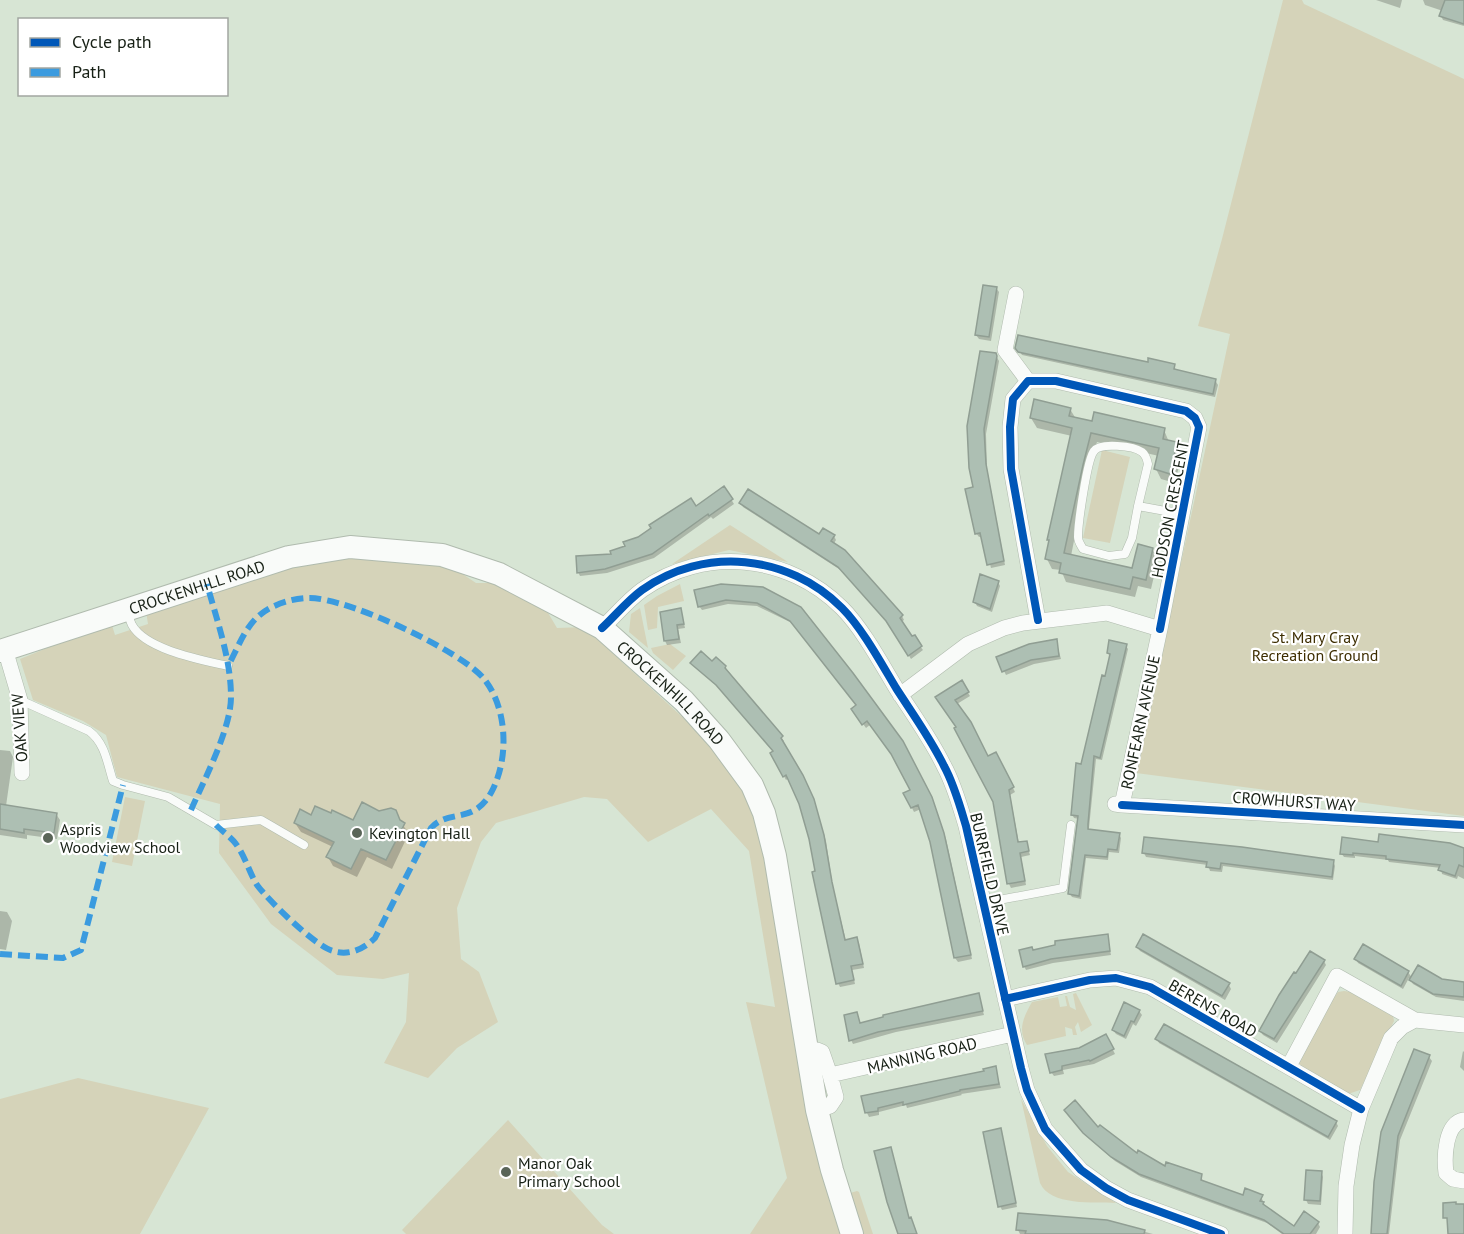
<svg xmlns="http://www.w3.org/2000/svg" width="1464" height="1234" viewBox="0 0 1464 1234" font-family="'PT Sans',sans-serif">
<rect width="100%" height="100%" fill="#d7e5d4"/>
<!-- green -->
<path fill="#d5d3b9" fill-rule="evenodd" d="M1283,0H1302L1304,4L1464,79V816L1136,773L1230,334L1198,326L1222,239Z
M1102,450L1130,457L1110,543L1083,538Z
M730,525L788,562L729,550L672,564Z
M350,555L443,561L476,583H509L541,601L557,628L584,627L690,724L739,780L763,844L846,1234H750L787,1178L746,1002L775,1007L749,851L711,809L648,842L607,799L584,797L496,823L481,842L457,908L461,959L479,972L498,1022L457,1048L428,1078L384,1063L406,1022L409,973L383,979L337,975L271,924L219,853L220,804L117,777L106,735L83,721L33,700L20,659L111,622L115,635L148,624L146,611L281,565ZM362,802L384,813L386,809L391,808L396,810V819L404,823L386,860L361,849L351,869L327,857L334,842L294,823L300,810L311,815L315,806L331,813L333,810L353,820Z
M680,584L684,601L658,607L657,628L648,630L644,605L657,596Z
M640,608L648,648L629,632L631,614Z
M670,644L686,656L673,670L653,653L651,648Z
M125,797L145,801L132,866L112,862Z
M1344,991L1351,992L1393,1015L1394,1021L1363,1084L1360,1090L1348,1094L1301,1066L1298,1062L1333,999L1338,992Z
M1076,993L1092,1025L1081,1032L1078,1022L1075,1027L1077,1035H1073L1072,1029L1065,1027L1066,1036L1027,1045C1017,1030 1024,1016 1032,1002L1058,997L1060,1007L1067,1006L1065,996H1067L1070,1007L1076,1010L1073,994Z
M78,1078L209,1108L140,1234H0V1099Z
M1021,1099L1047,1146L1068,1172L1116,1203C1094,1202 1050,1206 1040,1183Z
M508,1120L602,1225L614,1234H406L402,1230Z
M857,1191L859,1192L873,1234H860L847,1194Z"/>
<!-- shadow -->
<path fill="#0003" d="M1376,0H1402L1400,8Z
M1423,0H1464V26L1443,20L1441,16L1443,11L1425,5Z
M996,288L999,292L991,341L979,339L976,335Z
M1017,347L1174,366L1176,370L1215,380L1218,385L1215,397L1022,355Z
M995,354L999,361L986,434L987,469L1005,565L991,568L983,536L979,537L976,533L975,489Z
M1070,409L1076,419L1164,430L1169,442L1176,443L1182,453L1175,483L1161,479L1156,469L1159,456L1097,442L1087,475L1071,556L1133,570L1152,549L1158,559L1151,589L1138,586L1135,597L1066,582L1061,570L1052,569L1047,559L1072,436L1037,428L1031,418Z
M724,488L734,504L713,519L711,517L654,558L607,573L580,576L578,572L613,556L639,539L696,508Z
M741,503L820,536H834L836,540L833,545L902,616L904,620L901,622L923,650L911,659L890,625L842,571L743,507Z
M998,582L1000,586L992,612L977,606L975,602Z
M763,589L902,742L934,803L946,839L972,959L958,962L955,958L931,841L921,809L914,812L905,794L912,791L895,757L871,724L866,728L855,713L857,706L794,624L757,606L728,604L702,610L699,606Z
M681,610L685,628L678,629L681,643L667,645L665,641Z
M1056,641L1061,659L1034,664L1006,675L1004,671Z
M1126,646L1128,649L1102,760L1096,759L1089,828V830L1119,834L1121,838L1119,853L1109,852L1108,860L1086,858L1081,899L1072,897L1070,894L1079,819L1074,818L1072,814L1082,765L1106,678L1111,657L1108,653Z
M692,663H712L725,667L784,741L782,742L815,805L826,841L833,888L846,941L857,939L859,943L864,968L852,970L855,984L840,987L838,983L813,852L800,804L789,778L786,780L772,754L775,752L720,689Z
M961,682L970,696L957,704L988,757L996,754L1015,792L1010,795L1019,844L1026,842L1030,855L1021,857L1026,885L1011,888L1009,884L994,801L958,727L940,701Z
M0,750L10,751L13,757L6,806L56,814L60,820L57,839L27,835V839L0,835Z
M312,817L354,822L401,823L409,833L392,869L367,857L357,877L333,866L328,857L333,847L301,832L295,823Z
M1379,843L1464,849V879L1458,876L1457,879L1442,874L1441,868L1389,862L1388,860L1355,856V858L1344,857L1341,853Z
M1144,853L1333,861L1335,866L1333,880L1223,866L1222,872L1210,871L1208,865L1146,857Z
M0,911L7,912L12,921L6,950L0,949Z
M1107,935L1111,955L1053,963L1026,970L1024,966L1033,952Z
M1137,947L1229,985L1231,989L1225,1000L1140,951Z
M1356,959L1408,972L1412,978L1464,983V1001L1436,997L1413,984L1409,978L1403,989L1358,963Z
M1324,961L1326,965L1277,1043L1263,1035L1260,1031L1297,976Z
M978,994L984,1015L896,1032L853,1044L851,1040L856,1014L860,1024Z
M1139,1011L1142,1015L1136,1026L1133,1024L1126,1039L1116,1034L1113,1030Z
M1106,1036L1115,1054L1094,1064L1063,1070L1064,1074L1054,1076L1051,1072L1079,1050Z
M1157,1039L1336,1122L1338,1126L1330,1140L1159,1043Z
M1463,1051L1464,1052V1071L1460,1067Z
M1429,1057L1432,1061L1400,1140L1389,1234H1371L1382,1132Z
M995,1068L1001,1088L961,1094L962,1095L907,1108L906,1105L879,1112V1115L869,1117L867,1113L863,1097L985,1072Z
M1068,1114L1097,1129L1137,1155L1165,1168L1201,1176L1203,1182L1244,1196H1261L1265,1207L1294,1228L1318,1223L1320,1227L1316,1234H1282L1267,1223L1141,1177L1115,1161L1088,1137Z
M1000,1130L1017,1207L1002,1210L1000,1206Z
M1321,1172L1323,1177L1321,1205L1308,1204L1306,1200Z
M1107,1222L1153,1234H1020L1018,1230Z"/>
<!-- building -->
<path fill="#adbfb3" stroke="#909e93" stroke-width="1.5" d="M1445,0H1464V24L1439,16Z
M983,285L997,287L989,337L975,335Z
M1018,335L1148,362V358L1175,364L1174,369L1216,379L1213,394L1018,352L1015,348Z
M980,351L996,353L997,356L984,429L986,464L1004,561L987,565L980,533L975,534L965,489L973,487L969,468L967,426Z
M1034,399L1071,408L1069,416L1092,421L1094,412L1165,428L1163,439L1177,442L1170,474L1154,469L1159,448L1091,433L1083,465L1064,553L1132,568L1138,544L1153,548L1146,580L1133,577L1130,589L1059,573L1061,563L1045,559L1049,540H1047L1072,428L1030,418Z
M724,486L733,499L709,516L708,514L652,554L605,569L577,573L576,556L611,554L610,551L625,546L623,542L638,537L651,528L649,525L691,498L696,506Z
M748,489L819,534L823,528L835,535L831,541L845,550L903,615L900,618L912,636L915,635L922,646L908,656L886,621L838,567L739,503Z
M980,574L999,581L990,609L973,602Z
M721,584L763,587L801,607L853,673L903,741L932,797L944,833L971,955L954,958L930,842L918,805L911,808L903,793L910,790L891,754L867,721L862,725L851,709L856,705L790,621L757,603L726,600L698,607L694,590Z
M681,608L684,624L677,625L679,639L664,641L660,612Z
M1057,639L1059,656L1031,660L1002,672L996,657L1029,644Z
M1109,640L1127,644L1100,758L1094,756L1088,824V829L1120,833L1117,850L1108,849L1107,857L1085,855L1079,896L1068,894L1078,816L1071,815L1076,763L1081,764L1102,675L1105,676L1110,654L1107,653Z
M701,651L712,661L716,657L726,666L725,668L783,736L781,738L803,775L814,799L824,835L832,882L845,940L857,937L863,964L851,966L854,980L836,984L812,872L815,871L809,839L799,804L786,775L783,777L770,753L773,751L716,685L690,663Z
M962,680L969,692L955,700L971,722L988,756L996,752L1014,787L1009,790L1018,842L1027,841L1029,851L1020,853L1025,881L1007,884L993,802L954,728L956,727L935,697Z
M362,802L379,811L391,808L396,810L400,820L405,823L386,860L361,849L351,869L326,857L334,842L294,823L300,809L311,815L315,806L331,813L332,810L353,820Z
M0,804L57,813L54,833L24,829V833L0,829Z
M1379,834L1450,843L1464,848V867L1459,865L1455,876L1438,870L1440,865L1386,859V856L1353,853V855L1340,854L1342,837L1378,842Z
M1144,837L1242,847L1334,860L1332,877L1221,863L1220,869L1206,867L1207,862L1142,853Z
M1108,934L1110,951L1051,959L1023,967L1019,950L1032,947L1033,950L1055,945V941Z
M1143,934L1230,983L1222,996L1136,947Z
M1363,944L1409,971L1401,986L1354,959Z
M1310,951L1325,960L1274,1039L1259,1031L1279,995L1294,972L1296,973Z
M1418,965L1442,979L1464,982V997L1433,994L1409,980Z
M979,993L983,1011L878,1032L849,1041L844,1015L857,1012L860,1023L883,1017V1015Z
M1124,1002L1140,1010L1134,1022L1131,1021L1124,1036L1112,1030Z
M1164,1024L1337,1121L1328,1137L1155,1039Z
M1106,1034L1114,1049L1090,1061L1089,1060L1062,1066V1070L1050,1073L1045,1054L1079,1048Z
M1414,1049L1430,1055L1398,1136L1387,1234H1371L1374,1182L1381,1132Z
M996,1066L999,1084L960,1090V1091L903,1105V1102L878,1108V1111L865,1113L861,1096L984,1071L983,1069Z
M1075,1100L1098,1127L1100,1125L1137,1153L1138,1150L1165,1166L1166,1162L1202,1174L1201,1180L1243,1195L1245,1188L1263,1195L1260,1201L1264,1202L1263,1204L1294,1226L1304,1211L1319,1222L1310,1234H1284L1264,1220L1139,1174L1111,1157L1083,1133L1064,1110Z
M1001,1128L1016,1203L998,1207L983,1132Z
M891,1147L909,1218L911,1217L917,1234H898L887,1202L874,1151Z
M1306,1170L1322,1171L1320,1201L1304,1200Z
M1456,1202V1204H1464V1234H1448L1447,1218H1443V1203Z
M1018,1213L1107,1220L1145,1230L1144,1234H1025L1026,1231L1016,1230Z"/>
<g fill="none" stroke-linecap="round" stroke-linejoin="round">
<!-- service casing -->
<g stroke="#b0bbae" stroke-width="9">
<path id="service" d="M1138,506L1148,464C1147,459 1146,455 1142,452C1134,446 1100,442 1094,451C1087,459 1078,524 1078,537C1078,542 1081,545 1083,549L1109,556L1125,554L1132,538L1138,506L1182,514
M127,612C129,616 130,621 132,625C146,650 202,660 228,666
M20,700L89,731C105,743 107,762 113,781L123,785L168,797L216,825L261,820L304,845
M983,903L1063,888L1071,825"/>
</g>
<!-- minor casing -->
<g stroke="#b0bbae" stroke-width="16">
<path id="minor" d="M1016,294L1005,350L1028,381
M1038,620L1011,469L1010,427L1013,399L1028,381H1056L1186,411L1195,418L1199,427L1160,629
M602,628C615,616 627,601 642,590C704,546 788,554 842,608C862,628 881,663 896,688C912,713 931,739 944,766C954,784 960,806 966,826L1021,1068L1027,1090L1045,1129L1081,1170L1106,1188L1128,1200L1221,1234
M5,649L20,700L22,773
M900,695L968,644L1004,628L1023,623L1107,613L1160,629L1122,805L1115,804
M1122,805L1464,825
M1005,999L1090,980L1116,978L1150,987L1361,1109
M806,1050H817L822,1052L830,1075
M1289,1066L1337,976L1415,1020L1464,1025
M817,1110L830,1106L836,1097L830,1075L1013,1034
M1464,1120C1445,1123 1444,1157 1446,1173L1453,1179L1464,1181
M1345,1234L1346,1186L1352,1145L1361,1109L1391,1038L1402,1027L1415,1020"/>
</g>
<!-- secondary casing -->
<g stroke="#b0bbae" stroke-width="24">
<g id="secondary">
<path id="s1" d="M0,651L289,557L350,547L442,555L499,574L602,628L684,701L719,740L752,785L764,813L775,856L817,1110L832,1170L852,1234"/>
</g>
</g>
<!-- service -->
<use href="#service" stroke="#f9fbf9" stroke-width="8"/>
<!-- minor -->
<use href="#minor" stroke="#f9fbf9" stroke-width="15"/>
<!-- secondary -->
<use href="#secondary" stroke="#f9fbf9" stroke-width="22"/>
<!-- quiet -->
<path stroke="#3b9bdf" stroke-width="6" stroke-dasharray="12 6" stroke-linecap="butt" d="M191,810C204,780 231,729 231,697C231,659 217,621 207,584
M216,825C222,831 231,837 236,844C245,856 249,872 257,885C268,900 316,947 333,951C349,956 364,949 375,938L431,828C449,808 475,826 493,789C509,756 507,709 485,680C463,651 347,598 310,598C296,598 282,602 270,608C247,620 240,644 228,666
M0,954L63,958L81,950L123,785"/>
<!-- cycleway casing -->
<g stroke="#fff" stroke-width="11">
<path id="cycleway" d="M1038,620L1011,469L1010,427L1013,399L1028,381H1056L1186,411L1195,418L1199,427L1160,629
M602,628C615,616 627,601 642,590C704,546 788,554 842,608C862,628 881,663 896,688C912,713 931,739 944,766C954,784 960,806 966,826L1021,1068L1027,1090L1045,1129L1081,1170L1106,1188L1128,1200L1221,1234
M1122,805L1464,825
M1005,999L1090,980L1116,978L1150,987L1361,1109"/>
</g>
<!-- cycleway -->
<use href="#cycleway" stroke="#0057b8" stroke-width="8"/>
</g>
<!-- markers -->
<g fill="#5a6558" stroke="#fff" stroke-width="2">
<circle cx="357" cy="833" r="6"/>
<circle cx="48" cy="838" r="6"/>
<circle cx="506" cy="1172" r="6"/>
</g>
<g text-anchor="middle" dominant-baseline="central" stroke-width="4.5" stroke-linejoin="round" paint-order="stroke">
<!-- street labels -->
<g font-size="16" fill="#172015" stroke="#fff">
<text transform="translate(1170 509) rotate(-79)">HODSON CRESCENT</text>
<text stroke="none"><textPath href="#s1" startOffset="207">CROCKENHILL ROAD</textPath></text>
<text stroke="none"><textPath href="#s1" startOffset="729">CROCKENHILL ROAD</textPath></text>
<text transform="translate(1140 722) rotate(-78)">RONFEARN AVENUE</text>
<text transform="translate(19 728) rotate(-94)">OAK VIEW</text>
<text transform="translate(1294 801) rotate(4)">CROWHURST WAY</text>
<text transform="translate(990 874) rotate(77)">BURRFIELD DRIVE</text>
<text transform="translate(1213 1008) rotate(30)">BERENS ROAD</text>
<text transform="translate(922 1055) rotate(-13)">MANNING ROAD</text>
</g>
<!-- park labels -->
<g font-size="16" fill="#3e2e02" stroke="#fff">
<text x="1315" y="637">St. Mary Cray<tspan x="1315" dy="18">Recreation Ground</tspan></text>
</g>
<!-- poi labels -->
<g font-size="16" fill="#172015" stroke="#fff" text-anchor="start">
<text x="60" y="829">Aspris<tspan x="60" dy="18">Woodview School</tspan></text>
<text x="369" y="833">Kevington Hall</text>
<text x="518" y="1163">Manor Oak<tspan x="518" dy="18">Primary School</tspan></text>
</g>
</g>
<!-- legend -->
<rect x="18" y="18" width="210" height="78" fill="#ffffff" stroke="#a2a6a1" stroke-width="1.5"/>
<rect x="30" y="38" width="30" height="9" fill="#0057b8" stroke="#a2a6a1" stroke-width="1.5"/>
<text x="72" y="48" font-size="18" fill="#172015">Cycle path</text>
<rect x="30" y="68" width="30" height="9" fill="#3b9bdf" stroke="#a2a6a1" stroke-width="1.5"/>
<text x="72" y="78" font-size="18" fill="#172015">Path</text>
</svg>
